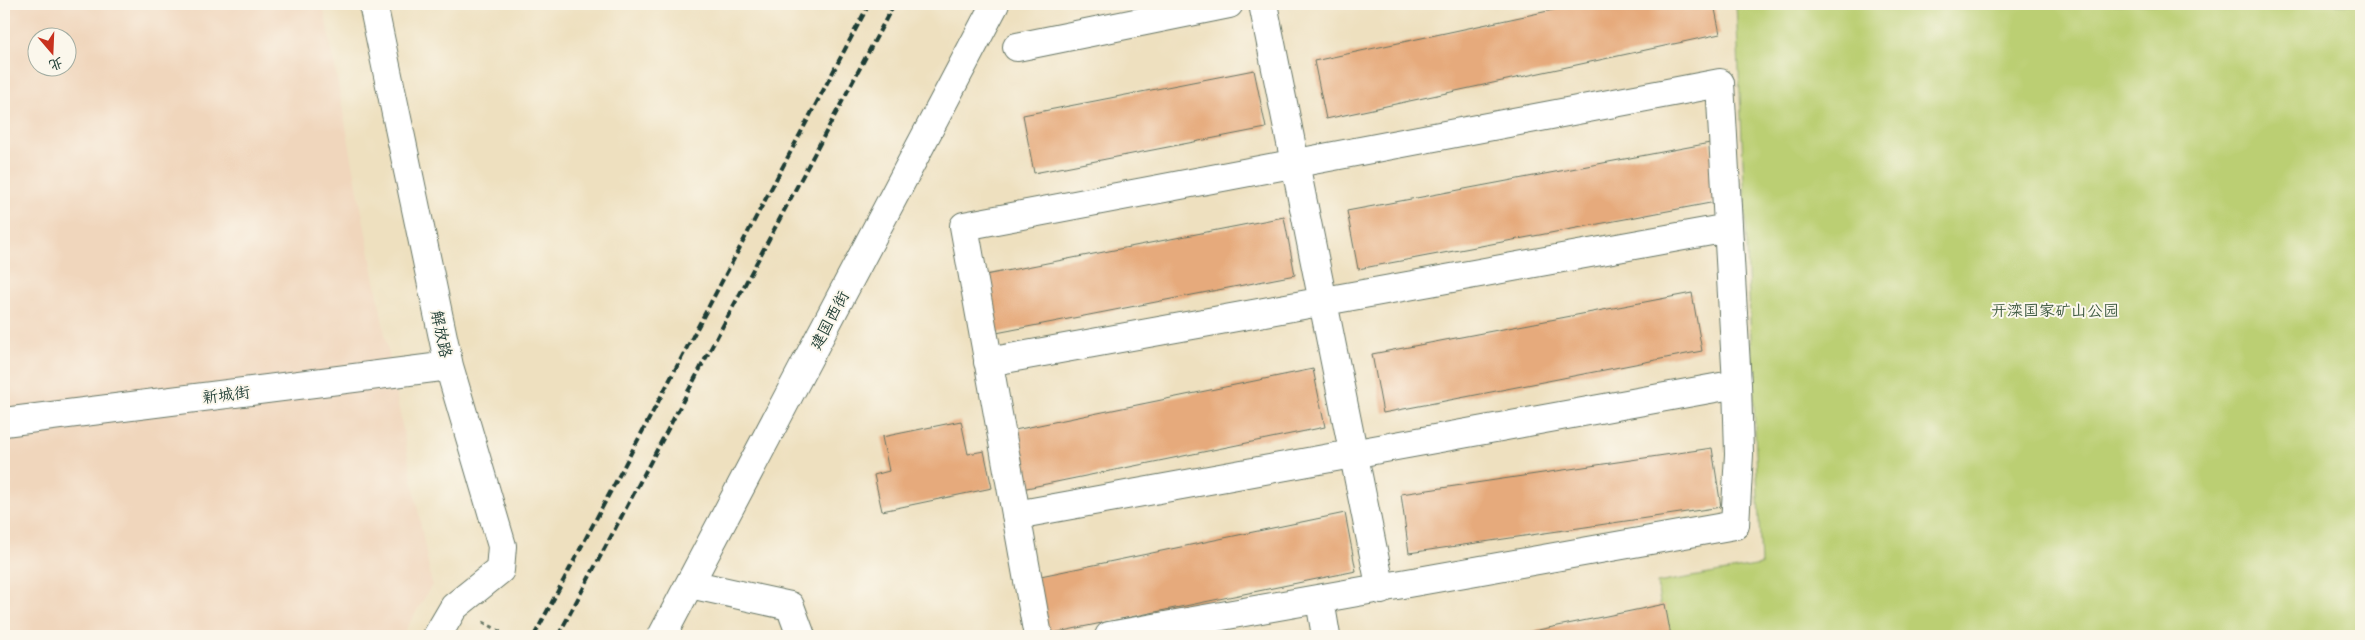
<svg xmlns="http://www.w3.org/2000/svg" width="2365" height="640" viewBox="0 0 2365 640" font-family="Delius,'LXGW WenKai TC',sans-serif">
<rect width="100%" height="100%" fill="#fbf7ec"/>
<filter id="ink" filterUnits="userSpaceOnUse"><feTurbulence type="fractalNoise" baseFrequency=".02" numOctaves="2"/><feDisplacementMap in="SourceGraphic" scale="10" xChannelSelector="R" yChannelSelector="G"/><feConvolveMatrix kernelMatrix="1 2 1 2 8 2 1 2 1" color-interpolation-filters="sRGB"/></filter>
<filter id="wash" filterUnits="userSpaceOnUse"><feTurbulence type="fractalNoise" baseFrequency=".0096" numOctaves="4" result="noise"/><feDisplacementMap in="SourceGraphic" scale="20" xChannelSelector="R" yChannelSelector="G"/><feGaussianBlur stdDeviation="1.12" result="paint"/><feColorMatrix in="noise" values="0 0 0 0 0 0 0 0 0 0 0 0 0 0 0 0 0 1.4 0 .05"/><feComposite in="paint" operator="in"/></filter>
<g filter="url(#wash)">
<rect width="100%" height="100%" fill="#eee0bf"/>
<!-- built -->
<path fill="#f0d6bc" fill-rule="evenodd" d="M4,4H323L432,585L402,636H4ZM38,38H68V68H38Z"/>
<!-- green -->
<path fill="#bbcf73" stroke="#6d8654" d="M1736,4H2361V636H1665L1657,583L1761,565Z"/>
<g id="blocks">
<!-- building -->
<path fill="#e6aa7c" d="M1581,4H1714L1720,34L1326,119L1314,61Z
M1254,70L1266,128L1034,173L1023,115Z
M1710,143L1721,201L1358,269L1347,211Z
M1284,217L1295,275L986,335L975,277Z
M1692,293L1702,351L1383,413L1372,354Z
M1313,369L1325,427L1017,490L1005,432Z
M961,421L968,454L984,451L992,488L882,511L874,475L889,471L882,437Z
M1712,448L1721,507L1409,553L1401,494Z
M1345,513L1356,571L1048,634L1036,577Z
M1665,604L1671,636H1514V635Z"/>
</g>
</g>
<g filter="url(#ink)">
<use href="#blocks" fill-opacity="0" stroke="#677665" stroke-width="1"/>
<g fill="none" stroke-linecap="round" stroke-linejoin="round">
<!-- minor casing -->
<g stroke="#677665" stroke-width="30">
<path id="minor" d="M373,4L449,366L502,546L500,570L454,607L437,636
M1263,4L1381,590
M1017,47L1229,4
M988,362L1728,228
M4,422L449,366
M1016,515L1737,384
M690,584L790,606L801,636
M1320,600L1326,636
M662,636L995,4
M1038,636L964,226L1720,83L1737,384L1739,454L1735,525L1109,636"/>
</g>
<!-- path -->
<path stroke="#677665" stroke-width="3" stroke-dasharray="4 4" stroke-linecap="butt" d="M483,622L509,636"/>
<!-- minor -->
<use href="#minor" stroke="#fff" stroke-width="28"/>
<!-- rail -->
<path stroke="#1f3d34" stroke-width="4" stroke-dasharray="8 4" stroke-linecap="butt" d="M534,636L869,4
M558,636L894,4"/>
</g>
</g>
<g text-anchor="middle" dominant-baseline="central" stroke-width="4" stroke-linejoin="round" paint-order="stroke">
<!-- park labels -->
<g font-size="16" fill="#3e5a41" stroke="#fbf7ec">
<text x="2055" y="310">开滦国家矿山公园</text>
</g>
<!-- street labels -->
<g font-size="16" fill="#1f3d34" stroke="#fbf7ec">
<text transform="translate(829 320) rotate(-62)">建国西街</text>
<text transform="translate(442 334) rotate(78)">解放路</text>
<text transform="translate(226 394) rotate(-7)">新城街</text>
</g>
</g>
<!-- margin -->
<rect width="2365" height="640" fill="none" stroke="#fbf7ec" stroke-width="20"/>
<!-- north arrow -->
<g transform="translate(52 52) rotate(161)"><circle r="24" fill="#fbf7ec" stroke="#a3ada2"/>
<path d="M0-4L9 19L0 12L-9 19Z" fill="#c8321e"/>
<text y="-8" font-size="14" font-weight="bold" text-anchor="middle" fill="#1f3d34">北</text>
</g>
</svg>
